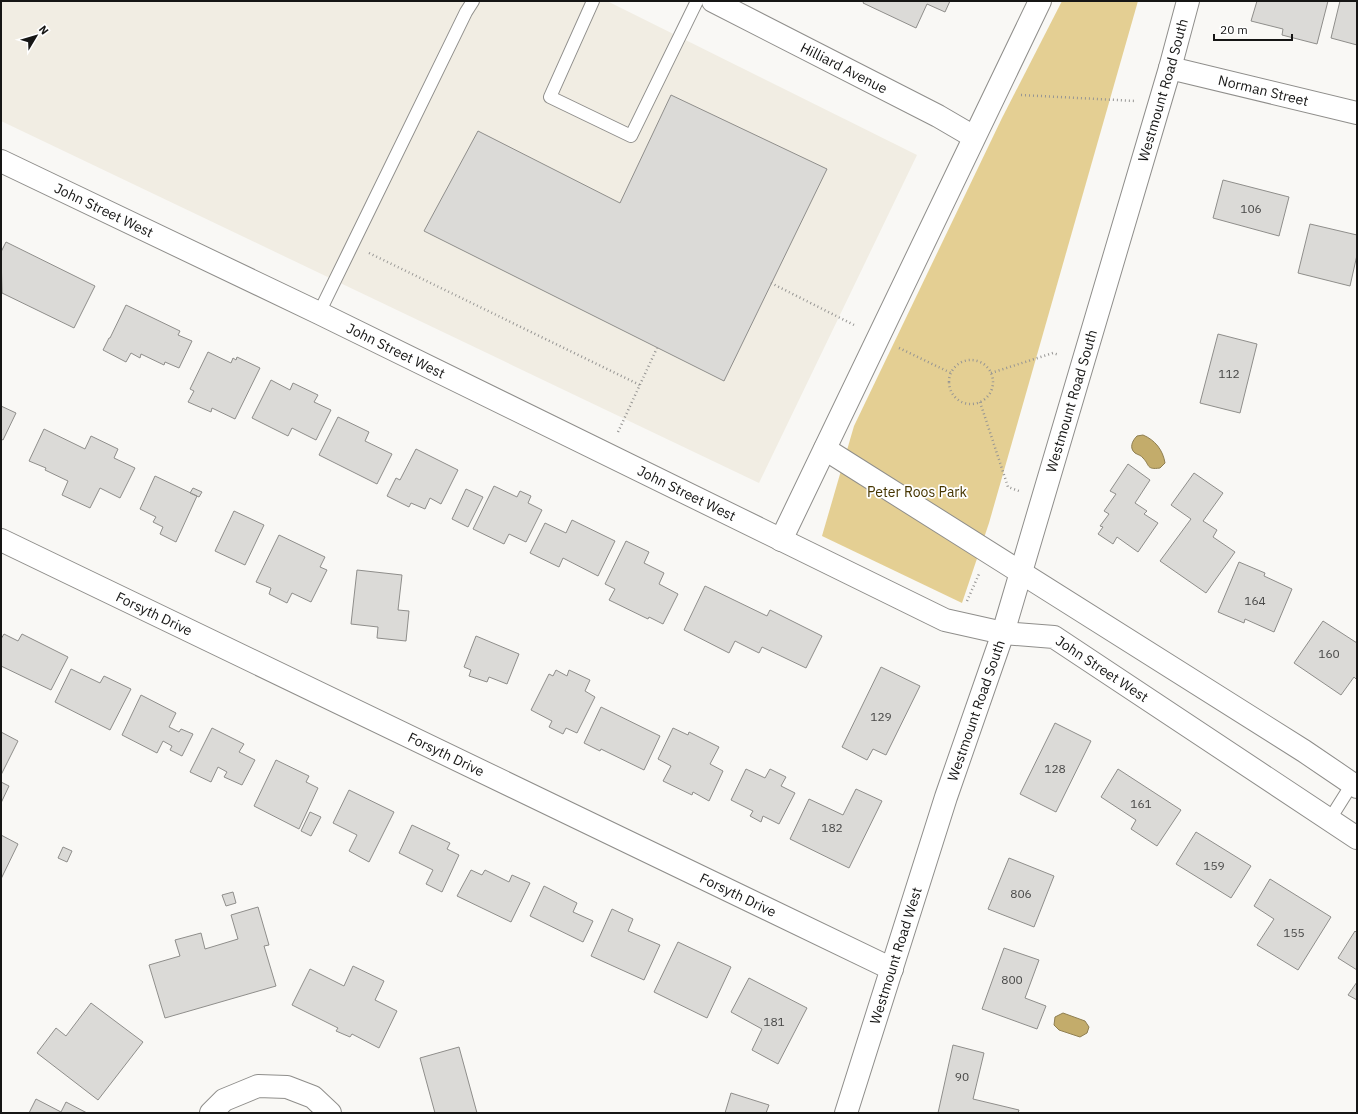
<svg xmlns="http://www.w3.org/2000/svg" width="1358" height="1114" viewBox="0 0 1358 1114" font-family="'IBM Plex Sans',sans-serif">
<rect width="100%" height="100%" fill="#f9f8f5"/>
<!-- built -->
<path fill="#f1ede3" d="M1,1H607L917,155L759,483L1,121Z"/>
<!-- green -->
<path fill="#e4cf93" d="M1062,1H1138L989,523L962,603L822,536L854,426L1002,118Z"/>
<!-- water -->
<path fill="#c3ac6b" stroke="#8f7f51" d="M1143,435C1155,440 1163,450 1165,463L1160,468C1146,470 1150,465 1143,458C1141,455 1138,455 1135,453C1129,448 1132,441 1137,436Z
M1063,1013L1085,1021L1089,1027L1087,1033L1080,1037L1059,1030L1054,1025L1055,1017Z"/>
<!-- building -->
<path fill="#dbdad7" stroke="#8f8e8b" d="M864,1H950L945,12L927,4L916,28L863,3Z
M1257,1H1328L1317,44L1282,35L1283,29L1251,21Z
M1340,1H1357V45L1331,38Z
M671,95L827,169L724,381L424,231L478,131L620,203Z
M1223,180L1289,197L1279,236L1213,218Z
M1310,224L1357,235V255L1350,286L1298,273Z
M6,242L95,286L74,328L2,293L1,252Z
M126,305L180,331L178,335L192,341L179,368L165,362L164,365L141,354L140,358L131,353L126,362L103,350L109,338H110Z
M1218,334L1257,344L1240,413L1200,403Z
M208,352L231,363L233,358L236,360L237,357L260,368L235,419L212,408L211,412L188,402L194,391L190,389Z
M271,380L290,390L293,383L318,395L314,402L331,410L316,440L292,428L288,436L252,418Z
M1,406L16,413L3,440L1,439Z
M338,417L369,432L365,441L392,454L377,484L319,455Z
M44,429L85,449L91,436L118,449L114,458L135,468L120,498L100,488L90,508L62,495L68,481L45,470L46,468L29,461Z
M416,449L458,470L441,504L430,498L425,509L411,503L409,507L387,496L396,478L400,480Z
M1128,464L1150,480L1135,503L1147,511L1144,514L1158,523L1138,552L1117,537L1113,544L1098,534L1103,527L1100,526L1109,514L1104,511L1116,494L1110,491Z
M1194,473L1223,493L1203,521L1217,530L1213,537L1235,552L1206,593L1160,561L1191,519L1171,505Z
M155,476L197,496L176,542L160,534L163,527L153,522L156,517L140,509Z
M494,486L517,497L520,491L531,496L528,503L542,510L526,542L509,534L504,544L473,529Z
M193,488L202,492L199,497L190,493Z
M466,489L483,497L468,527L452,519Z
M234,511L264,525L245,565L215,551Z
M572,520L615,541L598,576L563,558L559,567L530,553L545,523L566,533Z
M279,535L325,557L320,567L327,570L311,602L292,593L287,603L269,594L271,588L256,582Z
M626,541L649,552L644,563L664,573L659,584L678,594L663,624L649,617L648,619L609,600L615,589L605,584Z
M1239,562L1265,573L1264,576L1292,589L1274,632L1245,619L1244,623L1218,612Z
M357,570L402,575L398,610L409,611L406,641L377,638L378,627L351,624Z
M705,586L767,616L770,610L822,636L806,668L762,647L759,653L735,641L729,653L684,630Z
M1323,621L1357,643V680L1354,677L1341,695L1294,663Z
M4,634L18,641L22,634L68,657L51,690L1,666V639Z
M476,636L519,654L507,684L489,677L487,682L469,676L471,670L464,667Z
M881,667L920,686L886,755L873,749L867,760L842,747Z
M71,669L100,683L104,676L131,689L110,730L55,702Z
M556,670L567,676L569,670L590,680L585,691L595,697L577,733L566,728L563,734L549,727L552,721L531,710L549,674L553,676Z
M141,695L176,713L169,727L179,732L181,729L193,734L182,756L170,750L172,746L163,741L157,753L122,735Z
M601,707L660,736L644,770L601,749L600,751L584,743Z
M1055,723L1091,741L1056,812L1020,794Z
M212,728L244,744L239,752L255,760L242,785L224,777L227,772L218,767L211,782L190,772Z
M673,728L688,735L689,732L719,747L710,764L723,771L709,801L693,792L692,795L663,781L671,766L658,759Z
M1,732L18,741L1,775Z
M276,760L309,776L306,782L318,788L299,829L254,806Z
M746,769L765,778L770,769L786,777L781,786L795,793L779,824L763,816L761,822L750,816L753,811L731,800Z
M1118,769L1181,810L1157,846L1131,829L1136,820L1101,797Z
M1,782L9,786L1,803Z
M856,789L882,801L849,868L790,839L809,799L843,815Z
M349,790L394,812L369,862L349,851L357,835L333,823Z
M310,812L321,817L311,836L301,831Z
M412,825L450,843L447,849L459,855L442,892L426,884L433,870L399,853Z
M1196,832L1251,866L1231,898L1176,864Z
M1,835L18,844L1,879Z
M63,847L72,851L67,862L58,858Z
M1009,858L1054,876L1034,927L988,909Z
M471,870L482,875L485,870L509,882L512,875L530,883L511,922L457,896Z
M1270,879L1331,917L1298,970L1257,945L1274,919L1254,906Z
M544,886L577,903L573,912L593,921L583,942L530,916Z
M233,892L236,903L226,906L222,895Z
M258,907L269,945L264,946L276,986L165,1018L149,965L180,956L175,940L201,933L205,949L238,939L231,915Z
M612,909L633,919L628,931L660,945L644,980L591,956Z
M1355,931L1357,933V970L1338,958Z
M678,942L731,967L707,1018L654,992Z
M1004,948L1039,960L1025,998L1046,1006L1037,1029L982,1009Z
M353,966L384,981L375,1000L397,1011L379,1048L352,1034L350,1037L336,1031L338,1028L292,1005L310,969L344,986Z
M749,978L807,1008L778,1064L752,1050L762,1029L731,1012Z
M1357,982V1000L1348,995Z
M91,1003L143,1042L98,1100L37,1053L56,1028L66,1036Z
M953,1045L984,1053L973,1099L1019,1110L1018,1113H938Z
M459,1047L477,1113H435L420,1058Z
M731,1093L769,1105L766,1113H725Z
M36,1099L61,1112L66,1102L87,1113H29Z"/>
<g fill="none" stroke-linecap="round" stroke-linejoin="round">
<!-- lane casing -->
<g stroke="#8f8e8b" stroke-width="14">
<path id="lane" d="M593,1L550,97L631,136L697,1
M319,313L466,12L473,1
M1330,819L1352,784"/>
</g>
<!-- street casing -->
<g stroke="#8f8e8b" stroke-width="24">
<g id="street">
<path id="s1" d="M713,1L938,116L974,137"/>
<path id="s2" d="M1170,68L1357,113"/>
<path id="s3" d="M1,161L319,313L945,620L1003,633L1054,637L1357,838"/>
<path d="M825,449L1304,751L1357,787"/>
<path id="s4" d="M1,540L892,969"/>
<path d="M781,540L1040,1"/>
<path d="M211,1113L224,1100L258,1086L287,1087L313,1097L330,1113"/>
</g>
</g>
<!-- secondary casing -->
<g stroke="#8f8e8b" stroke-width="24">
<g id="secondary">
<path id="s5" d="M846,1113L946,797L1003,633L1170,68L1188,1"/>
</g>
</g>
<!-- path -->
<path stroke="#969593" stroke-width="2.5" stroke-dasharray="1 3" stroke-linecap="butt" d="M1021,95L1136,101
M369,253L640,385
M771,283L856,326
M899,348L951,373
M949 382a22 22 0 1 1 44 0a22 22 0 1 1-44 0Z
M991,373L1053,353L1059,355
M980,402L1008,487L1019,491
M618,432L657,348
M967,601L979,574"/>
<!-- lane -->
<use href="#lane" stroke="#fff" stroke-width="12"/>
<!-- street -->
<use href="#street" stroke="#fff" stroke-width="22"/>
<!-- secondary -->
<use href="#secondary" stroke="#fff" stroke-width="22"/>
</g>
<g text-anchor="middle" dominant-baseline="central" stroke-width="3.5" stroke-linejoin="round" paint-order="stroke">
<!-- number labels -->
<g font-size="12" fill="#474746">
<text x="1251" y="208">106</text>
<text x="1229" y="373">112</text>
<text x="1255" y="600">164</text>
<text x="1329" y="653">160</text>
<text x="881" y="716">129</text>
<text x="1055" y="768">128</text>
<text x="1141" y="803">161</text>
<text x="832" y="827">182</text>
<text x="1214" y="865">159</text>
<text x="1021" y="893">806</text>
<text x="1294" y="932">155</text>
<text x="1012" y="979">800</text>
<text x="774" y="1021">181</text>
<text x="962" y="1076">90</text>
</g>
<!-- street labels -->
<g font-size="14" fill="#161615" stroke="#fff">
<text stroke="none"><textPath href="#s1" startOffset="147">Hilliard Avenue</textPath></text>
<text stroke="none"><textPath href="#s5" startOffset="1071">Westmount Road South</textPath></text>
<text stroke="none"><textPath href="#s2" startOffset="96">Norman Street</textPath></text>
<text stroke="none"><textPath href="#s3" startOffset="114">John Street West</textPath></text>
<text stroke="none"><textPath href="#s3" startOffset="438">John Street West</textPath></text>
<text stroke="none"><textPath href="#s5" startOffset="747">Westmount Road South</textPath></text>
<text stroke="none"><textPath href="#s3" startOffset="762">John Street West</textPath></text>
<text stroke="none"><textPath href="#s4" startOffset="170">Forsyth Drive</textPath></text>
<text stroke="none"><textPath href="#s3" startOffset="1218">John Street West</textPath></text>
<text stroke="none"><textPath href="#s5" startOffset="423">Westmount Road South</textPath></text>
<text stroke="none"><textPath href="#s4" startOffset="494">Forsyth Drive</textPath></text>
<text stroke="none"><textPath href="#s4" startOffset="818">Forsyth Drive</textPath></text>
<text stroke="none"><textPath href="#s5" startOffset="165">Westmount Road West</textPath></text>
</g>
<!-- park labels -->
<g font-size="14" fill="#453500" stroke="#fff">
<text x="917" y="492">Peter Roos Park</text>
</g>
</g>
<!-- border -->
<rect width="1358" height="1114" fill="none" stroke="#161615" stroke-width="4"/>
<!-- north arrow -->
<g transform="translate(36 36) rotate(52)" stroke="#ffffff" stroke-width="3" paint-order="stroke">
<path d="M0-3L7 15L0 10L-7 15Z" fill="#161615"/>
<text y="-6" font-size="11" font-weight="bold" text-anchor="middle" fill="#161615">N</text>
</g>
<!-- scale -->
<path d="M1214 34v6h78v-6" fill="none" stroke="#161615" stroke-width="2"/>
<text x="1220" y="34" font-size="12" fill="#161615" stroke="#ffffff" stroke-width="3" paint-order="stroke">20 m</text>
</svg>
